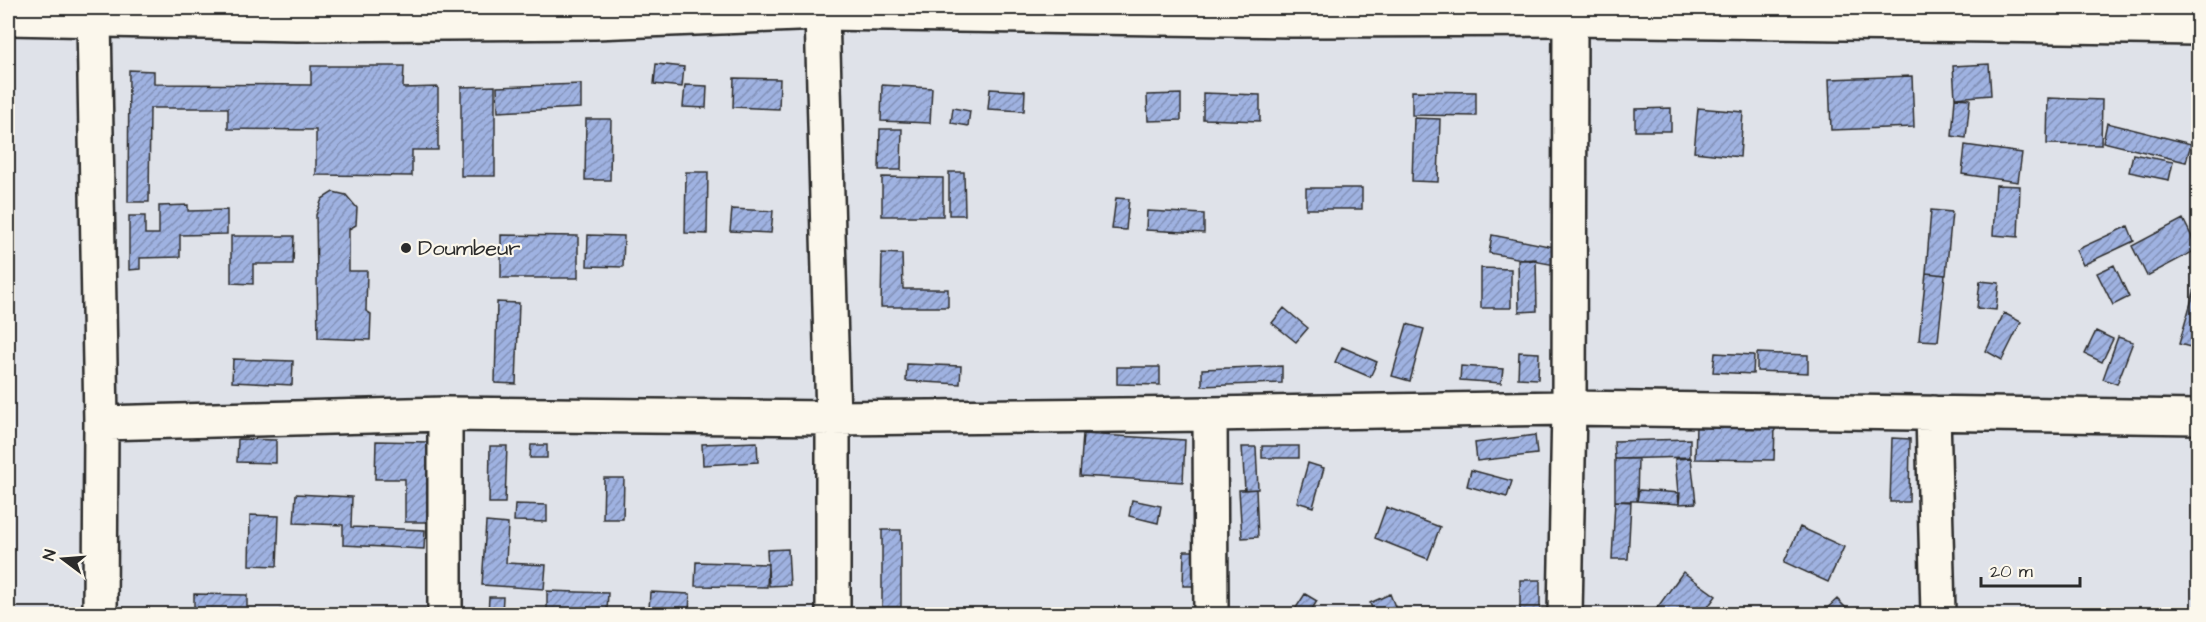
<svg xmlns="http://www.w3.org/2000/svg" width="2206" height="622" viewBox="0 0 2206 622" font-family="'Architects Daughter',sans-serif">
<defs>
<pattern id="building-hatch" width="6" height="6" patternUnits="userSpaceOnUse" patternTransform="scale(1.5)"><rect width="6" height="6" fill="#9fb2e1"/><path d="M-1 1l2-2M0 6l6-6M5 7l2-2" fill="none" stroke="#8291b7"/></pattern>
</defs>
<rect width="100%" height="100%" fill="#dfe2e9"/>
<filter id="ink" filterUnits="userSpaceOnUse"><feTurbulence type="fractalNoise" baseFrequency=".0167" numOctaves="2"/><feDisplacementMap in="SourceGraphic" scale="12" xChannelSelector="R" yChannelSelector="G"/><feConvolveMatrix kernelMatrix="1 2 1 2 8 2 1 2 1" color-interpolation-filters="sRGB"/></filter>
<g filter="url(#ink)">
<!-- building -->
<path fill="url(#building-hatch)" stroke="#2b2b2b" stroke-width="1.5" d="M656,64L684,67L682,87L654,84Z
M1989,64L1991,95L1955,98L1953,66Z
M311,66H404L403,88L438,87V150H412V176L316,175V130L228,129V108H150L149,202H128L129,70L154,71V84L311,85Z
M1912,76L1914,127L1831,130L1829,79Z
M734,78L780,79L779,109L733,107Z
M581,84V108L498,112L497,87Z
M685,85L707,86L706,108L683,107Z
M882,85L932,88L930,123L881,121Z
M495,86V176H461V87Z
M990,89L1025,91L1024,111L988,109Z
M1412,91L1476,92V116L1412,115Z
M1203,93L1260,95V121L1203,119Z
M1181,94V120L1148,121L1147,95Z
M1955,98L1970,99L1966,138L1952,136Z
M2048,98L2102,100L2101,145L2047,144Z
M953,108L970,111L968,126L951,123Z
M1671,108V131H1635V109Z
M1698,108L1743,112L1740,157L1694,152Z
M1414,118L1440,119L1438,182L1412,181Z
M586,119H611L610,180H585Z
M2107,123L2191,144L2186,162L2103,142Z
M880,129H902L901,170H879Z
M1965,145L2022,153L2018,182L1962,174Z
M2133,154L2173,162L2169,180L2129,172Z
M686,172H708L707,234L685,233Z
M949,172H964L965,215H949Z
M882,177L943,178V216H882Z
M1996,185L2020,186L2018,237L1993,235Z
M1306,188H1362V209H1306Z
M333,192L346,195L357,208L356,225L349,229V271H367L366,311L371,314L370,340L318,338L316,215L322,199Z
M1116,198L1129,199L1126,230L1112,229Z
M188,205V211L227,210V234L180,235V257L140,258V269L129,270V216H145V234H159V206Z
M732,209L773,211L771,233L730,231Z
M1931,210L1952,212L1946,275L1926,273Z
M1147,211L1204,214V233L1146,230Z
M2183,219L2198,249L2147,276L2132,246Z
M2128,226L2134,241L2083,265L2076,250Z
M501,235L578,236V278H501Z
M588,235L624,236L623,267L587,266Z
M1492,235L1559,248L1555,265L1489,253Z
M231,236H294L293,264H253V284L231,283Z
M882,253L902,254L903,289H948V307H881Z
M1536,259L1537,311L1519,312L1518,260Z
M2114,265L2129,297L2113,305L2097,273Z
M1481,268L1511,269V308H1481Z
M1926,273L1945,275L1938,341L1919,340Z
M2198,278V349L2179,344Z
M1980,281L1999,283L1996,310L1977,308Z
M497,302L519,303L516,384L495,383Z
M1284,308L1308,328L1296,342L1272,323Z
M2004,313L2021,322L2002,360L1986,351Z
M1407,324L1424,329L1410,381L1392,376Z
M2096,331L2113,339L2102,362L2085,354Z
M2118,337L2133,342L2117,384L2103,379Z
M1342,347L1377,362L1370,377L1335,362Z
M1519,352L1539,353L1538,379L1518,378Z
M1715,353L1754,355L1753,374L1713,372Z
M1757,353L1808,355V373L1757,371Z
M233,359L293,361L292,385L232,382Z
M907,364L961,366L960,384L906,381Z
M1282,366V383L1202,386V369Z
M1461,366L1503,369L1501,383L1460,380Z
M1117,367H1160V385L1117,384Z
M1696,425L1775,427L1774,460L1695,459Z
M1083,434L1185,440L1183,482L1080,476Z
M1535,435L1537,454L1477,461L1475,443Z
M1892,438L1910,439L1909,502H1890Z
M238,439L276,440V463L237,462Z
M1690,439V457L1615,459L1614,441Z
M376,441L429,442L427,522H405V479H375Z
M757,442L758,462L703,465L702,444Z
M531,445H547V458H530Z
M490,446H507L505,503H489Z
M1262,446H1299V458H1262Z
M1242,447H1256L1258,489L1245,490Z
M1691,458L1696,503L1679,504L1675,459Z
M1615,459H1638L1637,501H1615Z
M1308,463L1324,468L1313,507L1297,502Z
M1471,470L1512,481L1507,497L1467,486Z
M604,478H624L623,519H603Z
M1256,489L1258,537L1242,538L1239,490Z
M1639,490L1680,493L1679,504L1637,501Z
M296,494L352,497L351,527L425,530L424,549L343,545V525L294,523Z
M1132,500L1161,506L1158,523L1129,516Z
M1615,501L1631,502L1628,559H1612Z
M515,504L547,505V522L514,521Z
M1386,507L1440,527L1428,559L1375,538Z
M250,515L279,516L277,566L249,565Z
M486,522L508,524L506,563L546,565L544,589L482,585Z
M1800,527L1844,547L1828,582L1784,562Z
M882,530H901V607H882Z
M788,549L790,585L769,586L767,550Z
M1184,551H1197L1196,586H1183Z
M696,562L768,564L767,587L695,586Z
M1683,572L1716,596L1703,614H1666L1657,608Z
M1520,580H1540V614H1520Z
M547,591L608,593L607,611L547,609Z
M650,592L690,594L689,612L649,610Z
M194,594L247,595V612L194,610Z
M1305,594L1317,601L1309,614H1292Z
M1390,594L1398,614H1374L1370,603Z
M489,597H503L502,614H488Z
M1837,599L1852,614H1821Z
M280,610L306,611V614H280Z
M313,610L425,611V614H313Z"/>
<g fill="none" stroke-linecap="round" stroke-linejoin="round">
<!-- street casing -->
<g stroke="#2b2b2b" stroke-width="38">
<path id="street" d="M822,13L833,418V614
M94,19L101,423L100,614
M1933,413L1938,614
M1210,414L1211,614
M101,423L445,414L833,418L1210,414L1569,408L2198,417
M445,614V414
M1565,614L1569,408L1570,19"/>
</g>
<!-- secondary casing -->
<g stroke="#2b2b2b" stroke-width="38">
<path id="secondary" d="M8,18L297,24L595,22L822,13L1291,20L1570,19L2198,28"/>
</g>
<!-- street -->
<use href="#street" stroke="#fbf7ec" stroke-width="33"/>
<!-- secondary -->
<use href="#secondary" stroke="#fbf7ec" stroke-width="33"/>
</g>
</g>
<!-- markers -->
<circle fill="#2b2b2b" stroke="#fbf7ec" stroke-width="2" cx="406" cy="248" r="6"/>
<g text-anchor="middle" dominant-baseline="central" stroke-width="4.5" stroke-linejoin="round" paint-order="stroke">
<!-- poi labels -->
<g font-size="22" fill="#2b2b2b" stroke="#fbf7ec" text-anchor="start">
<text x="418" y="248">Doumbeur</text>
</g>
</g>
<!-- margin -->
<rect width="2206" height="622" fill="none" stroke="#fbf7ec" stroke-width="30"/>
<rect x="15" y="15" width="2176" height="592" fill="none" stroke="#2b2b2b" stroke-width="2" filter="url(#ink)"/>
<!-- north arrow -->
<g transform="translate(63 559) rotate(286)" stroke="#fbf7ec" stroke-width="4.5" paint-order="stroke">
<path d="M0-4.5L10 22L0 15L-10 22Z" fill="#2b2b2b"/>
<text y="-9" font-size="16" font-weight="bold" text-anchor="middle" fill="#2b2b2b">N</text>
</g>
<!-- scale -->
<path d="M1981 577v9h99v-9" fill="none" stroke="#2b2b2b" stroke-width="3"/>
<text x="1990" y="577" font-size="18" fill="#2b2b2b" stroke="#fbf7ec" stroke-width="4.5" paint-order="stroke">20 m</text>
</svg>
